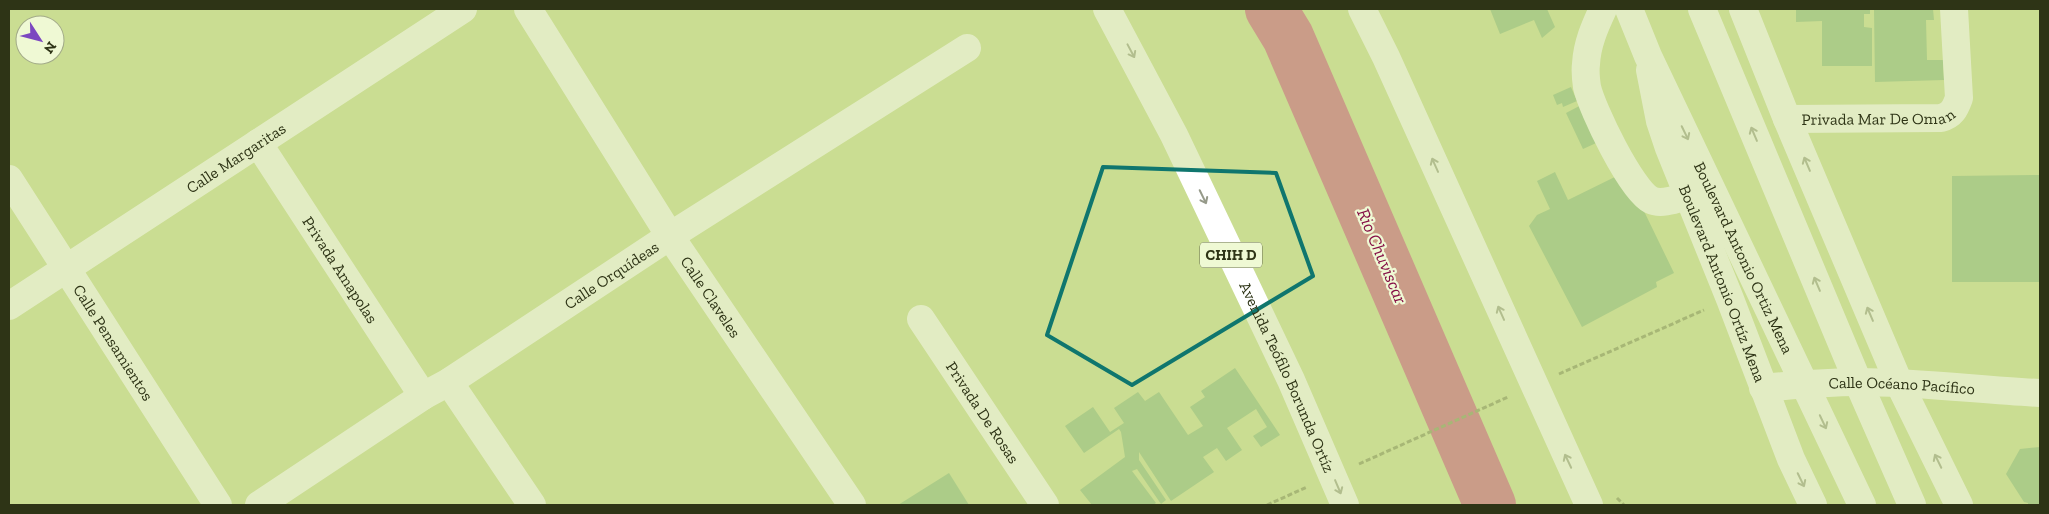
<svg xmlns="http://www.w3.org/2000/svg" width="2049" height="514" viewBox="0 0 2049 514" font-family="'Zilla Slab',serif">
<rect width="100%" height="100%" fill="#cadd92"/>
<g fill="none" stroke-linecap="round" stroke-linejoin="round">
<!-- river -->
<path stroke="#c94e7c" stroke-width="52" d="M1271,9L1288,37L1490,505"/>
</g>
<!-- building -->
<path fill="#87b87c" d="M1490,9H1547L1555,27L1542,38L1534,20L1500,34Z
M1796,9H1870V14H1864V27L1872,28V66H1822V21L1796,22Z
M1874,9H1933L1934,20H1926L1927,60H1943L1944,80L1875,82Z
M1571,87L1577,101L1563,107L1562,103L1557,105L1553,95Z
M1587,102L1605,139L1583,149L1566,113Z
M1555,172L1568,200L1625,172L1674,273L1656,282L1657,287L1582,327L1529,226L1537,215L1550,209L1537,181Z
M2040,175V282H1952V176Z
M1235,368L1280,435L1261,447L1253,436L1267,427L1256,409L1227,428L1242,450L1226,461L1217,448L1203,457L1214,472L1171,501L1139,452V460L1166,500L1161,504L1137,469L1132,471L1156,503L1153,505H1092L1080,490L1125,457L1121,432L1119,429L1084,453L1065,426L1093,407L1110,432L1124,423L1114,408L1138,392L1145,401L1159,392L1188,435L1203,426L1190,407L1205,397L1201,391Z
M2040,447V505H2028V503L2024,502L2006,474L2020,449Z
M949,473L969,505H898Z"/>
<g fill="none" stroke-linecap="round" stroke-linejoin="round">
<!-- path -->
<path stroke="#7c8954" stroke-width="3" stroke-dasharray="5 2.5" stroke-linecap="butt" d="M1559,374L1704,310
M1359,464L1508,397
M1617,498L1624,505
M1267,505L1307,487"/>
<!-- minor -->
<g stroke="#fff" stroke-width="28">
<path id="s1" d="M528,9L670,236L852,505"/>
<path d="M1603,9C1595,26 1587,44 1586,64C1585,71 1586,80 1587,87C1592,109 1631,190 1651,200C1661,205 1677,199 1688,196"/>
<path d="M1743,9L1787,119L1899,383L1959,505"/>
<path id="s2" d="M1650,70L1660,121L1669,148L1730,299L1791,459L1813,505"/>
<path id="s3" d="M1787,119L1941,118C1952,115 1955,109 1959,98L1954,9"/>
<path id="s4" d="M258,143L423,396"/>
<path id="s5" d="M9,179L218,505"/>
<path id="s6" d="M9,306L463,9"/>
<path id="s7" d="M921,319L1045,505"/>
<path d="M449,382L532,505"/>
<path id="s8" d="M1763,388C1794,385 1826,382 1858,382C1919,382 1980,390 2040,393"/>
<path id="s9" d="M259,505L423,396L449,382L670,236L967,48"/>
</g>
<!-- major -->
<g stroke="#fff" stroke-width="28">
<path id="s10" d="M1107,9L1174,135L1291,380L1345,505"/>
<path d="M1362,9L1386,57L1589,505"/>
<path id="s11" d="M1629,9L1648,56L1862,505"/>
<path d="M1702,9L1858,382L1912,505"/>
</g>
</g>
<!-- one-way arrows -->
<defs><path id="oneway-shaft" d="M-6 0H5M1.5-3L5.5 0L1.5 3" fill="none" stroke-width="1.6" stroke-linecap="round" stroke-linejoin="round" transform="scale(1.25)"/></defs>
<g stroke="#969a8a">
<use href="#oneway-shaft" transform="translate(1131 51) rotate(62)"/>
<use href="#oneway-shaft" transform="translate(1685 133) rotate(64)"/>
<use href="#oneway-shaft" transform="translate(1754 134) rotate(-113)"/>
<use href="#oneway-shaft" transform="translate(1807 164) rotate(-113)"/>
<use href="#oneway-shaft" transform="translate(1435 165) rotate(-114)"/>
<use href="#oneway-shaft" transform="translate(1203 197) rotate(64)"/>
<use href="#oneway-shaft" transform="translate(1817 284) rotate(-113)"/>
<use href="#oneway-shaft" transform="translate(1501 313) rotate(-114)"/>
<use href="#oneway-shaft" transform="translate(1870 314) rotate(-113)"/>
<use href="#oneway-shaft" transform="translate(1823 422) rotate(65)"/>
<use href="#oneway-shaft" transform="translate(1568 461) rotate(-115)"/>
<use href="#oneway-shaft" transform="translate(1938 461) rotate(-116)"/>
<use href="#oneway-shaft" transform="translate(1801 480) rotate(64)"/>
<use href="#oneway-shaft" transform="translate(1338 487) rotate(67)"/>
</g>
<!-- marked area -->
<path d="M0 0H2049V514H0ZM1103,167L1276,173L1313,276L1132,385L1047,335Z" fill="#cadd92" fill-opacity=".55" fill-rule="evenodd"/>
<path fill="none" stroke="#0f766e" stroke-width="4" stroke-linejoin="round" d="M1103,167L1276,173L1313,276L1132,385L1047,335Z"/>
<g text-anchor="middle" dominant-baseline="central" stroke-width="4.5" stroke-linejoin="round" paint-order="stroke">
<!-- shield labels -->
<rect fill="#eff9d4" stroke="#686f4f" stroke-width="1" x="1200" y="242.5" width="62" height="25" rx="4"/>
<g font-size="15" font-weight="bold" fill="#2e3416">
<text x="1231" y="255">CHIH D</text>
</g>
<!-- street labels -->
<g font-size="16" fill="#2e3416" stroke="#eff9d4">
<text stroke="none"><textPath href="#s3" startOffset="91">Privada Mar De Oman</textPath></text>
<text stroke="none"><textPath href="#s6" startOffset="271">Calle Margaritas</textPath></text>
<text stroke="none"><textPath href="#s11" startOffset="274">Boulevard Antonio Ortiz Mena</textPath></text>
<text stroke="none"><textPath href="#s4" startOffset="151">Privada Amapolas</textPath></text>
<text stroke="none"><textPath href="#s9" startOffset="421">Calle Orquídeas</textPath></text>
<text stroke="none"><textPath href="#s2" startOffset="226">Boulevard Antonio Ortíz Mena</textPath></text>
<text stroke="none"><textPath href="#s1" startOffset="341">Calle Claveles</textPath></text>
<text stroke="none"><textPath href="#s5" startOffset="194">Calle Pensamientos</textPath></text>
<text stroke="none"><textPath href="#s10" startOffset="410">Avenida Teófilo Borunda Ortíz</textPath></text>
<text stroke="none"><textPath href="#s8" startOffset="139">Calle Océano Pacífico</textPath></text>
<text stroke="none"><textPath href="#s7" startOffset="112">Privada De Rosas</textPath></text>
</g>
<!-- water labels -->
<g font-size="18" font-style="italic" fill="#861047" stroke="#eff9d4">
<text transform="translate(1382 256) rotate(67)">Rio Chuviscar</text>
</g>
</g>
<!-- border -->
<rect width="2049" height="514" fill="none" stroke="#2e3416" stroke-width="20"/>
<!-- north arrow -->
<g transform="translate(40 40) rotate(126)"><circle r="24" fill="#eff9d4" stroke="#a2aa88"/>
<path d="M0-4L9 19L0 12L-9 19Z" fill="#7c48c0"/>
<text y="-8" font-size="14" font-weight="bold" text-anchor="middle" fill="#2e3416">N</text>
</g>
</svg>
